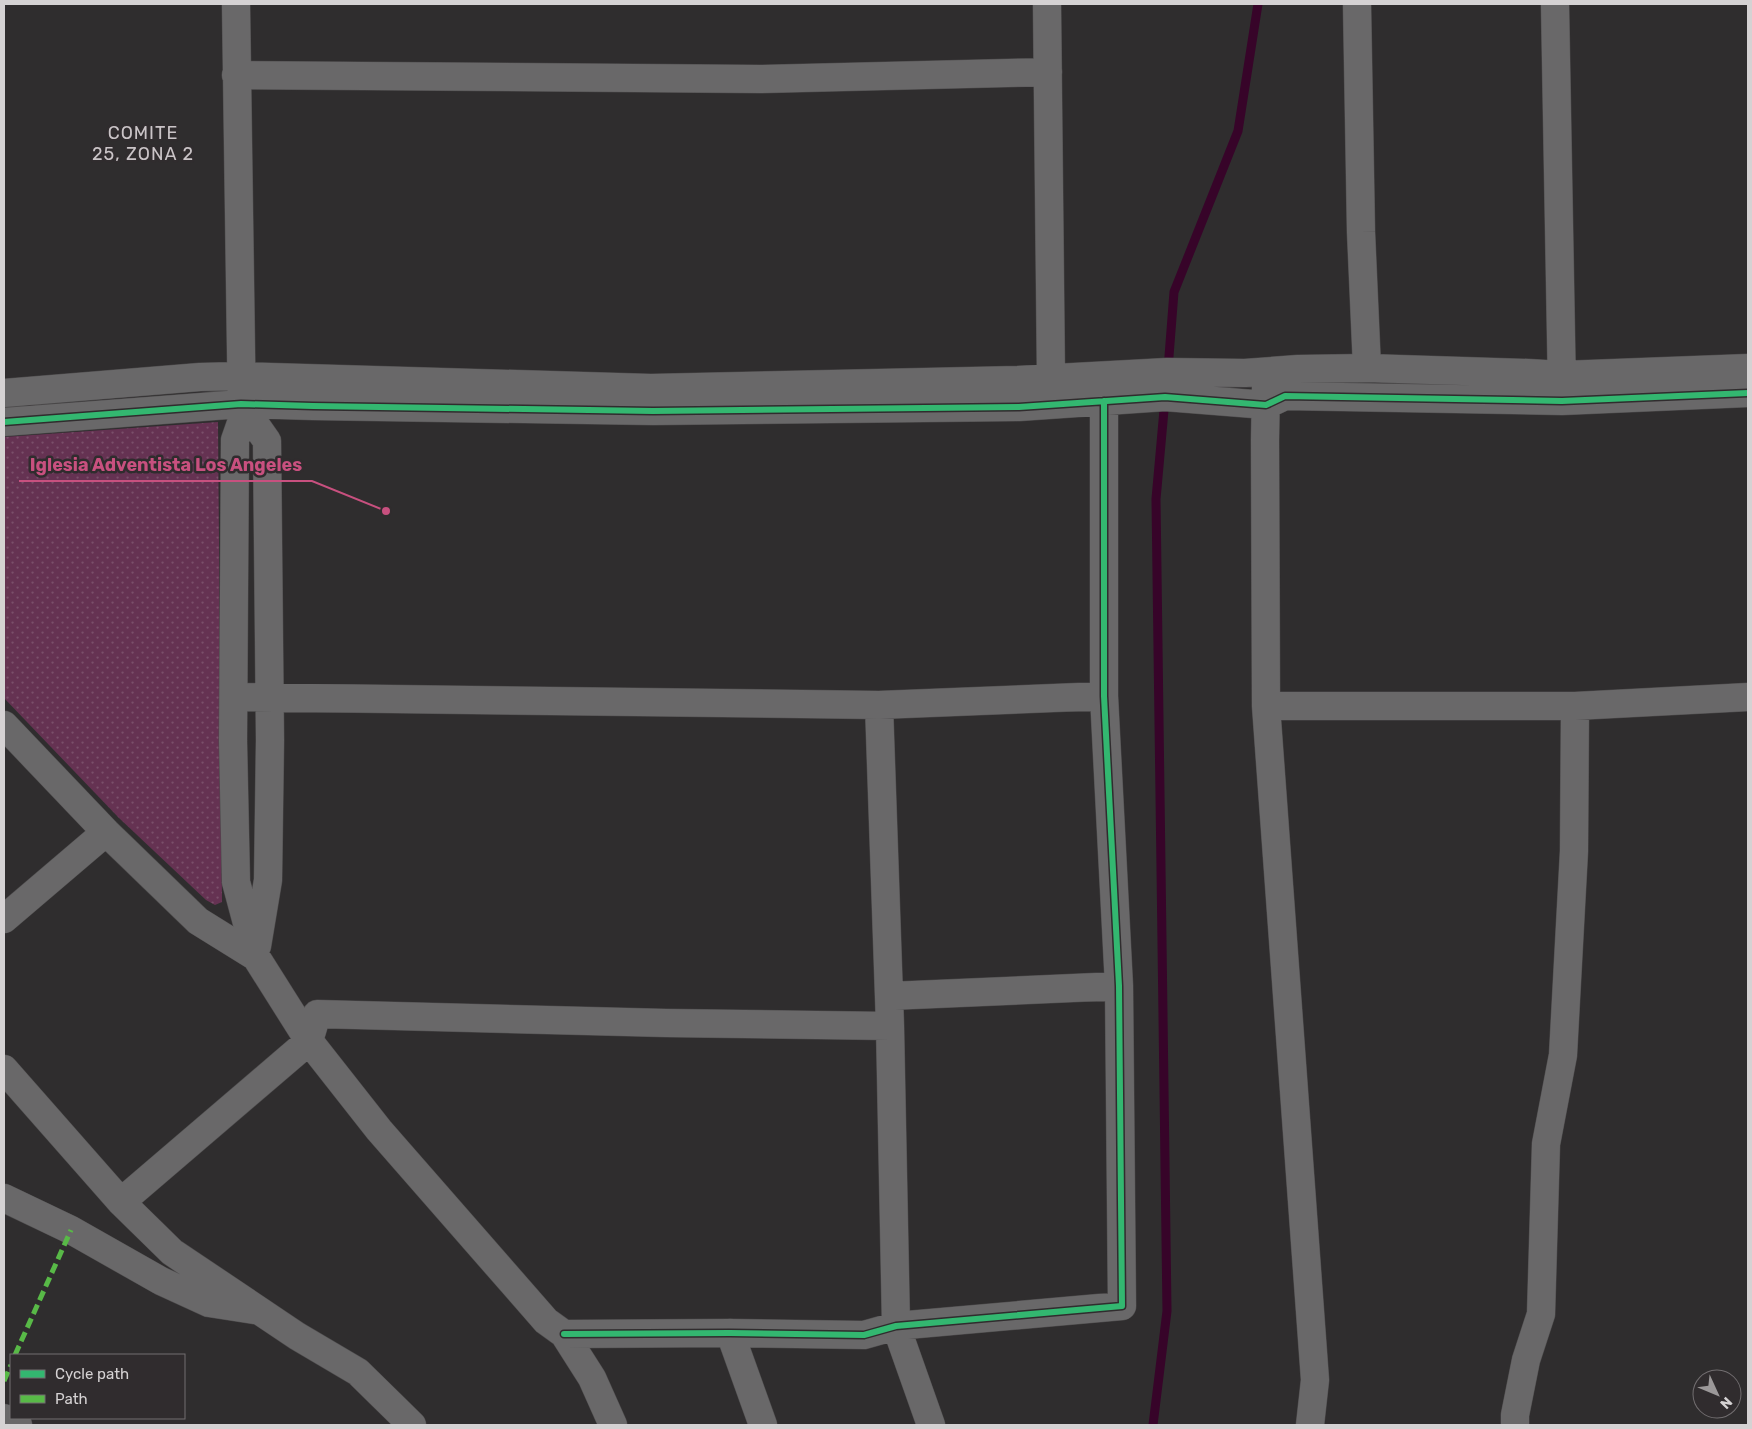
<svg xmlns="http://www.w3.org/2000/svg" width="1752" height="1429" viewBox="0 0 1752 1429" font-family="Rubik,sans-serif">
<defs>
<pattern id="grass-dots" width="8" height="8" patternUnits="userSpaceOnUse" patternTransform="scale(1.25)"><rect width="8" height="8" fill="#653252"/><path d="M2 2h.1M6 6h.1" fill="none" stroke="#7a4f6a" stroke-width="1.8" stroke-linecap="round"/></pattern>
</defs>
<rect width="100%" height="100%" fill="#2f2d2e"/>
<!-- grass -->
<path fill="url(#grass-dots)" d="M218,422L222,902L215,905L206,900L119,818L4,698V437Z"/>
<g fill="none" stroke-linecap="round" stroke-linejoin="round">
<!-- stream -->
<path stroke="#370429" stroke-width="9" d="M1168,369L1174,292L1238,131L1258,4
M1153,1425L1167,1311L1156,499L1165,399"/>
<!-- minor casing -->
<g stroke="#4d4b4c" stroke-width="29">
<path id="minor" d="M236,4L242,420L235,440L233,741L236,882L256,957
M1047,4L1051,379
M1357,4L1361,232L1367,368
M1555,4L1562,392
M236,75L760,79L1048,72
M1266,386L1265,440L1266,706L1315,1380L1310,1425
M4,393L200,377L240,376L651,388L1018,380L1167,372L1245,373L1298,369L1367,368L1528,373L1562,375L1748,368
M241,404L267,441L270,740L268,880L257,946
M4,422L241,404L313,406L653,411L1019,407L1165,397L1266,405L1285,396L1562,401L1748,393
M234,697L879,705L1104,696
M879,705L890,1026L896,1326L931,1425
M1266,706H1575L1748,697
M4,725L106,832L198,921L256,957L309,1041L379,1130L546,1321L564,1334L592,1378L613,1425
M4,919L106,832
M889,996L1119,986
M4,1069L121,1202L172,1252L297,1336L358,1372L412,1425
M4,1198L71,1230L161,1281L209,1303L254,1310
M121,1202L309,1041L317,1014L666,1023L890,1026
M730,1333L763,1425
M564,1334L730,1333L864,1335L896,1326L1122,1306L1119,986L1104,696V401
M4,1418L18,1425
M1515,1425V1415L1526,1360L1541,1314L1546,1144L1563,1055L1574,851L1575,706"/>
</g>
<!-- minor -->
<use href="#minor" stroke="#696869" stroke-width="28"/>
<!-- quiet -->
<path stroke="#58b947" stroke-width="5" stroke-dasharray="10 5" stroke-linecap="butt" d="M15,1355L71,1230
M4,1381L11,1365"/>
<!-- cycleway casing -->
<g stroke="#302c2e" stroke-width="9">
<path id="cycleway" d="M4,422L241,404L313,406L653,411L1019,407L1165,397L1266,405L1285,396L1562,401L1748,393
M564,1334L730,1333L864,1335L896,1326L1122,1306L1119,986L1104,696V401"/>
</g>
<!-- cycleway -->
<use href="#cycleway" stroke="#33b770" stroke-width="6"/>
</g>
<g text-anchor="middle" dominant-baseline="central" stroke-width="5" stroke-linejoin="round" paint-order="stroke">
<!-- neighbourhood labels -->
<g font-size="18" letter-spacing="1" fill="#cac4c7" stroke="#302c2e">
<text x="143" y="133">COMITE<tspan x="143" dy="21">25, ZONA 2</tspan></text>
</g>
</g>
<!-- callouts -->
<path fill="none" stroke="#c8507f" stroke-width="2" d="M386 511L312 481H19"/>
<circle fill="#c8507f" stroke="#302c2e" stroke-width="2" cx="386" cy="511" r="5"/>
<g font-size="18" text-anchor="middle" font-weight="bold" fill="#c8507f" stroke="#302c2e" stroke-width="5" stroke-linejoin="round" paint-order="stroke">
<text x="166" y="471">Iglesia Adventista Los Angeles</text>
</g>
<!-- border -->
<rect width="1752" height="1429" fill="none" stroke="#d5d2d3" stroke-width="10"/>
<!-- legend -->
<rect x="10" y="1354" width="175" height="65" fill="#302c2e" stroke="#726e70"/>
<rect x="20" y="1370" width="25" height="8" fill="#33b770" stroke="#726e70"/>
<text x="55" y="1379" font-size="15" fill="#d5d2d3">Cycle path</text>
<rect x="20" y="1395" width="25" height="8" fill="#58b947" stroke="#726e70"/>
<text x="55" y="1404" font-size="15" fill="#d5d2d3">Path</text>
<!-- north arrow -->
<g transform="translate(1717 1394) rotate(134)"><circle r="24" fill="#302c2e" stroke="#726e70"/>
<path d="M0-4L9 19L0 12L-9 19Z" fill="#9b9899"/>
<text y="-8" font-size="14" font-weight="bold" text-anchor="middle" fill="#d5d2d3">N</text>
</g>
</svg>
